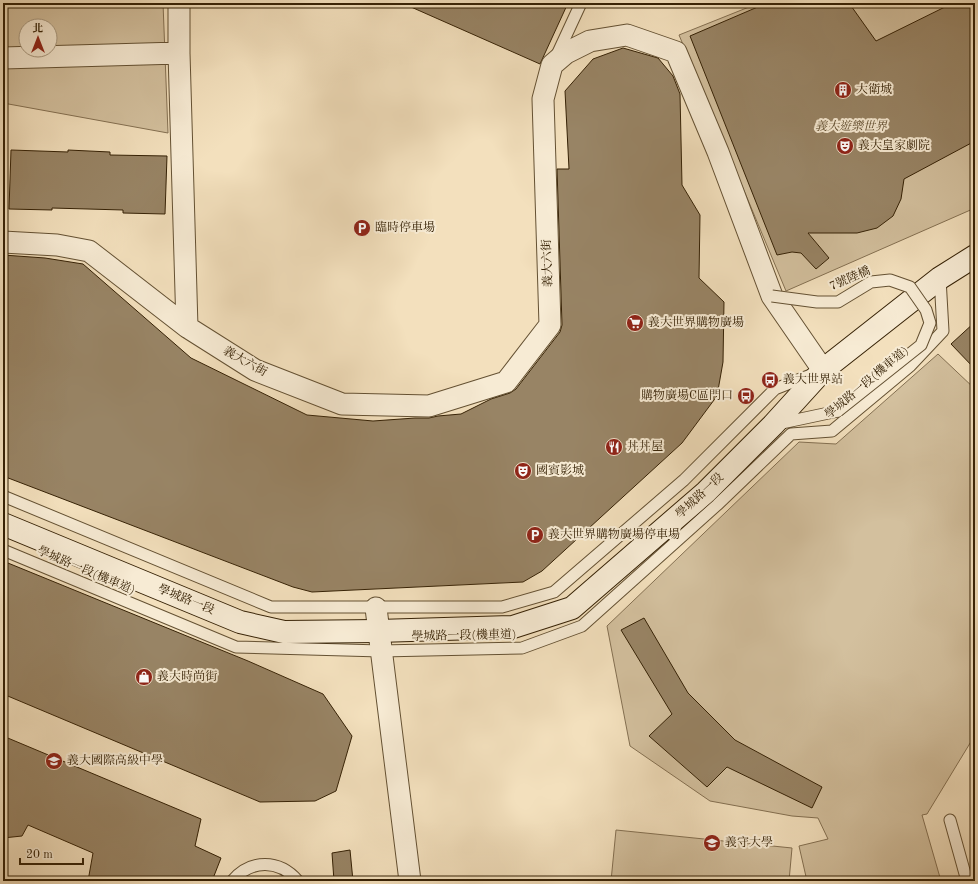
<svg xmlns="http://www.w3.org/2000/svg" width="978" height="884" viewBox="0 0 978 884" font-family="'Old Standard TT','Noto Serif TC',serif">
<rect width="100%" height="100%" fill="#f3e0bd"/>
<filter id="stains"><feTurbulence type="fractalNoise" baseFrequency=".005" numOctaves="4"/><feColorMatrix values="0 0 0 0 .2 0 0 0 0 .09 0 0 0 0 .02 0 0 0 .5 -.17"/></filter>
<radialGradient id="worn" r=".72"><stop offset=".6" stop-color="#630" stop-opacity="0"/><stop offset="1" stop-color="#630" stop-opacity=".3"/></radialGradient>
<!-- green -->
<path fill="#d3c09e" stroke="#847052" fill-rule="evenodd" d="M3,3H163L168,133L3,103ZM26,26H50V50H26Z
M759,3H975V208L786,291L679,35Z
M938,354L975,389V735L927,814L922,815L941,881H807L799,846L828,839L818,818L792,816L710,801L630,746L607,626L799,442L836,444Z
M616,830L792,848L789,881H611Z"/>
<!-- building -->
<path fill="#988465" stroke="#352105" d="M402,3H568L540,64Z
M767,3H849L876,41L953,3H966L975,10V141L904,179L901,199L893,216L877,228L857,233H808L829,258L816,269L801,253L792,252L777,255L690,36Z
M623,48L658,58L673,76L680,94L682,185L700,215L699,278L724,302L723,362L717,396L682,443L542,571L523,582L312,592L293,587L3,476V255L45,258L83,264L191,358L307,415L373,421L415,418H429L438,416L461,414L491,399L510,393L516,389L560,332L562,325L557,169H569L565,91L593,59Z
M11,150L68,152V150L110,152V155L167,156L165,214L123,213V210L52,208V210L9,209Z
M975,322V369L951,344Z
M3,561L248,661L323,694L352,736L336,791L315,801L260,802L3,694Z
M644,618L688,693L735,740L822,787L812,808L727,767L707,787L649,736L672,714L621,630Z
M3,736L201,819L195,846L221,858L212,881H88L93,853L28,825L22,836L3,838Z
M350,850L353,881H334L332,853Z"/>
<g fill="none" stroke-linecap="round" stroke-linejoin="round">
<!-- lane casing -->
<g stroke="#645133" stroke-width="13">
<path id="lane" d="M556,57L581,3
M777,424L838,411
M3,496L271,607H502L554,592L684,480L775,389L813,374
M3,550L236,647L381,651L522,648L582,626L717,505L791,434L832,431L910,366L943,331L940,278
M950,820L967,881
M232,881C251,859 279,859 298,881"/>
</g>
<!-- street casing -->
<g stroke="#645133" stroke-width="23">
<path id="street" d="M179,3V53L187,327
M3,58L179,53
M3,242L57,245L89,251L187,327L255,370L342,404L429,406L506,382L550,325L543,99L552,65L566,53L590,41L627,35L676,52L718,152L772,296L823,370
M376,608L410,881"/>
</g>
<!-- secondary casing -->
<g stroke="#352105" stroke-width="24">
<path id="secondary" d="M3,524L240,622L284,632L378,631L513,627L572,608L706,492L773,425L823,370L940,278L975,256"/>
</g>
<!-- lane -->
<use href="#lane" stroke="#f7ebd4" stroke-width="11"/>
<!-- street -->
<use href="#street" stroke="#f7ebd4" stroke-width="21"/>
<!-- secondary -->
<use href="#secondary" stroke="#f7ebd4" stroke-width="22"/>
<!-- lane-bridge casing -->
<g stroke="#645133" stroke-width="13" stroke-linecap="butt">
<path id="lane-bridge" d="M772,296L817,302H838L871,282L890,280L910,287L926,310L930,323L921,345L838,411"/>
</g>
<!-- lane-bridge -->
<use href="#lane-bridge" stroke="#f7ebd4" stroke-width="11"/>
</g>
<!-- icons -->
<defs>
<g id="building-disc" transform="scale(0.9)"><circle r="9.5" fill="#8f2418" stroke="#f7ebd4"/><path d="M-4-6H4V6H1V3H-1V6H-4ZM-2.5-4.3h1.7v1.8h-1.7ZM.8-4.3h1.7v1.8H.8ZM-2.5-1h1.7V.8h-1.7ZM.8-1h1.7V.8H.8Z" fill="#fff"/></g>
<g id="theatre-disc" transform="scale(0.9)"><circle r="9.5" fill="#8f2418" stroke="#f7ebd4"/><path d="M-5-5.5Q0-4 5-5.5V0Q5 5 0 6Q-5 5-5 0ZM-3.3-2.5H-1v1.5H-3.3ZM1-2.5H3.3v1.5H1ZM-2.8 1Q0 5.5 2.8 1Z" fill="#fff"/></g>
<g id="parking-disc" transform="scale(0.9)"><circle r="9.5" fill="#8f2418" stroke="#f7ebd4"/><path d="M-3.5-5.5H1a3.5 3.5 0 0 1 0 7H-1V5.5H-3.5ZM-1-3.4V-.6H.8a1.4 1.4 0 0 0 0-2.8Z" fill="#fff"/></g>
<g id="supermarket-disc" transform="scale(0.9)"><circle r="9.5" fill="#8f2418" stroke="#f7ebd4"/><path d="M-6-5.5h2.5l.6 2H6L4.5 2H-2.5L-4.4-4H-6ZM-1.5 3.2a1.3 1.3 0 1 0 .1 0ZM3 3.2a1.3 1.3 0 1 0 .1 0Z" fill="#fff"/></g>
<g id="bus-disc" transform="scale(0.9)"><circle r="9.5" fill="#8f2418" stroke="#f7ebd4"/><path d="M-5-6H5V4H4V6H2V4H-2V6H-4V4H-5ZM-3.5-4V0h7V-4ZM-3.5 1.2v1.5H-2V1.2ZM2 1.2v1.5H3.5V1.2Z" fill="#fff"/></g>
<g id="restaurant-disc" transform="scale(0.9)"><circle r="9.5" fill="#8f2418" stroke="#f7ebd4"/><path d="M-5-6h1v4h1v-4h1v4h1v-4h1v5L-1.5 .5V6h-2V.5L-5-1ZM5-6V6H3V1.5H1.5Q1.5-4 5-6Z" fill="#fff"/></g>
<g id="shop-disc" transform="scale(0.9)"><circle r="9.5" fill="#8f2418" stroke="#f7ebd4"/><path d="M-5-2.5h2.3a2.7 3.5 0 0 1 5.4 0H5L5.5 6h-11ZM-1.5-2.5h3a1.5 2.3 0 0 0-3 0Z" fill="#fff"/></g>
<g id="school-disc" transform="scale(0.9)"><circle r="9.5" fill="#8f2418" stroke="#f7ebd4"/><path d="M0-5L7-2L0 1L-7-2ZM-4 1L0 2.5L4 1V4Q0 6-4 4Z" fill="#fff"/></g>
<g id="university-disc" transform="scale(0.9)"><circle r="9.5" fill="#8f2418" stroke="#f7ebd4"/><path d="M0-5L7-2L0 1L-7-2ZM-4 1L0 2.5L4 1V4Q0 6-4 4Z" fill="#fff"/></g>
</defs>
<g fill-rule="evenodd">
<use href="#building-disc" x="843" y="90"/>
<use href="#theatre-disc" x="845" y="146"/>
<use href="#parking-disc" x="362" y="228"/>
<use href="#supermarket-disc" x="635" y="323"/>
<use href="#bus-disc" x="770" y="380"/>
<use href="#bus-disc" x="746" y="396"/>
<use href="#restaurant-disc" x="614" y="447"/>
<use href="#theatre-disc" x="523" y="471"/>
<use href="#parking-disc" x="535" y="535"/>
<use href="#shop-disc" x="144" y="677"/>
<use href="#school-disc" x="54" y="761"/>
<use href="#university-disc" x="712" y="843"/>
</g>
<g text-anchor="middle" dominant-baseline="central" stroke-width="4" stroke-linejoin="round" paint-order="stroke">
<!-- poi labels -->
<g font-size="12" fill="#352105" stroke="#f7ebd4" text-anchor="start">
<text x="856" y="90">大衛城</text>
<text x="858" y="146">義大皇家劇院</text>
<text x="375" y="228">臨時停車場</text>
<text x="648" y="323">義大世界購物廣場</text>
<text x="783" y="380">義大世界站</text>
<text x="733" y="396" text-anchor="end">購物廣場C區門口</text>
<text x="627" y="447">丼丼屋</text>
<text x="536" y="471">國賓影城</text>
<text x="548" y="535">義大世界購物廣場停車場</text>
<text x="157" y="677">義大時尚街</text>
<text x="67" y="761">義大國際高級中學</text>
<text x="725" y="843">義守大學</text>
</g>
<!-- park labels -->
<g font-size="12" font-style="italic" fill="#5c492b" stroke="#f7ebd4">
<text x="851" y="127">義大遊樂世界</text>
</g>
<!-- street labels -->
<g font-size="12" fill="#352105" stroke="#f7ebd4">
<text transform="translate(548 263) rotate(-92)">義大六街</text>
<text transform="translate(850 279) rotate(-23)">7號陸橋</text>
<text transform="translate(245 362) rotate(29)">義大六街</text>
<text transform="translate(867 383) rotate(-40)">學城路一段(機車道)</text>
<text transform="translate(700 496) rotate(-43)">學城路一段</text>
<text transform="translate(86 571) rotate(23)">學城路一段(機車道)</text>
<text transform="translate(186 600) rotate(22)">學城路一段</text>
<text transform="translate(464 636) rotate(-1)">學城路一段(機車道)</text>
</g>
</g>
<!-- margin -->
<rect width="978" height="884" fill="none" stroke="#f3e0bd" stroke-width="16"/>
<rect x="4" y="4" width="970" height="876" fill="none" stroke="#352105" stroke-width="2"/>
<rect x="8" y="8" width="962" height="868" fill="none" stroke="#352105"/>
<!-- north arrow -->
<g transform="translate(38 38)"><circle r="19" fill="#f7ebd4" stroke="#a99a81"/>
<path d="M0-3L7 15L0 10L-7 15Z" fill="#8f2418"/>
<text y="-6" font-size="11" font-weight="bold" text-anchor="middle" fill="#352105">北</text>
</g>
<!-- scale -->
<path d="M20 858v6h63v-6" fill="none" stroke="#352105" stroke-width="2"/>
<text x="26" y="858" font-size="12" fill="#352105" stroke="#f7ebd4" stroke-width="3" paint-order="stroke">20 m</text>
<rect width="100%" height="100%" filter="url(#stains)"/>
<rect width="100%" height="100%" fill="url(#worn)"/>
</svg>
